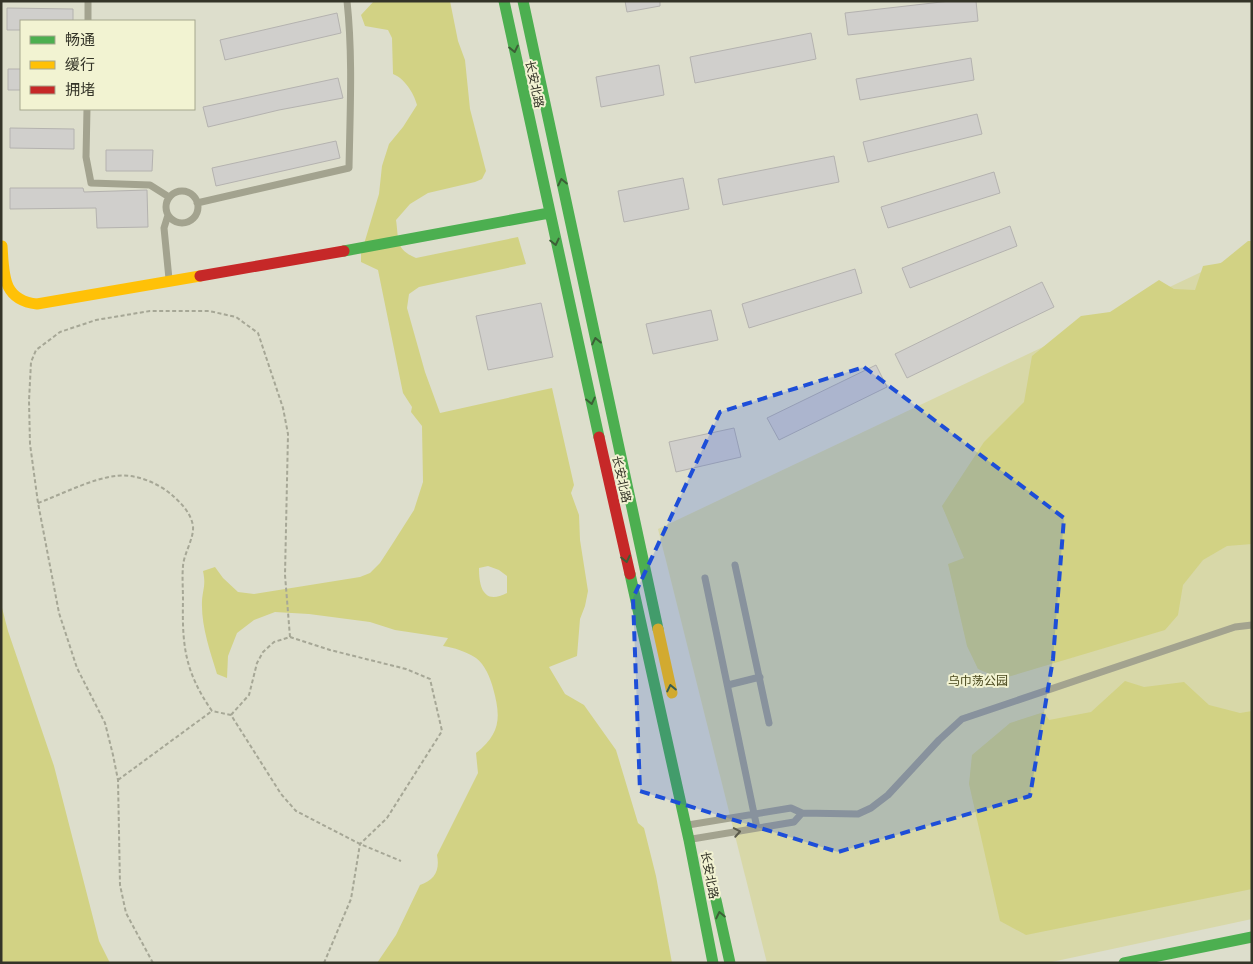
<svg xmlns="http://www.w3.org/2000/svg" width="1253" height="964" viewBox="0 0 1253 964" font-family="'Golos Text','Noto Sans SC',sans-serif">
<rect width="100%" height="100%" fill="#dddecc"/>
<!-- green -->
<path fill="#d8d8a8" d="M1252,248V919L1047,963H767L658,529Z"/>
<!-- water -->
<path fill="#d2d284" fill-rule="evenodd" d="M374,1H450L458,41L465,60L470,109L486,171L482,179L475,182L428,193L410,204L396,220C399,240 395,249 416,258L518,237L526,264L419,287L409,294L407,308L425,372L440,413L552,388L574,485L571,493L579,515L580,540L588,591L585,606L580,619L577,656L549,667L565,694L584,705L616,750L638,823L644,828L656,876L672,963H377L396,935L420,885C435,880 440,870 437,855L478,773L476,753C501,733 501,717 493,688C490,677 485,665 476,658C465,651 455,648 443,646L448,638L395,630L370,622L309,614L275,612L254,620L237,633L228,656L227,678L217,674C210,651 201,626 202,601C203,588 206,585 203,571L215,567L223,578L238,592L254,594L360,577L370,573L380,563L393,543L414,510L423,482L422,426L411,412L412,407L403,393L378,270L361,262V254L379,194L382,166L389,144L403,127L417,105C414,93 404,78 393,74L392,38L388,30L365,26L361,15ZM488,566L499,570L507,576V593C484,605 479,588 479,568Z
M1248,241H1252V544L1227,546L1203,560L1183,585L1178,615L1165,630L1001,679L978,669L967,646L948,564L964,558L942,506L984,442L1024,402L1032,356L1081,316L1110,312L1159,280L1174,289L1195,290L1203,266L1221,263Z
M1,604L8,631L54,766L99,941L110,963H1Z
M1125,681L1144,687L1184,682L1209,705L1240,713L1252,711V889L1026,935L1000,921L969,784L972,755L1010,723L1044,712L1049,720L1091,712Z"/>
<!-- building -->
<path fill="#d0cfcc" stroke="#b4b2af" d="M625,1H660V6L627,12Z
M950,1H976L978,21L848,35L845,13Z
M7,8L73,9V21H21V30H7Z
M337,13L341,33L225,60L220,40Z
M811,33L816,59L695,83L690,57Z
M971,58L974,80L860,100L856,79Z
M659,65L664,95L601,107L596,77Z
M8,69H21V90H8Z
M338,78L343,98L279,110L208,127L203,107Z
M977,114L982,134L868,162L863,142Z
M10,128L74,129V149L10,148Z
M336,141L340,158L216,186L212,168Z
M106,150H153L152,171H106Z
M834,156L839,182L723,205L718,179Z
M994,172L1000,193L888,228L881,207Z
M683,178L689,209L624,222L618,191Z
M10,188H83L84,192L147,190L148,227L97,228L96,208L10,209Z
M1010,226L1017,246L910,288L902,268Z
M855,269L862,293L749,328L742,304Z
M1042,282L1054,307L907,378L895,354Z
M541,303L553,357L488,370L476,316Z
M711,310L718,340L653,354L646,324Z
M876,365L887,387L779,440L767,418Z
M734,428L741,457L676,472L669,442Z"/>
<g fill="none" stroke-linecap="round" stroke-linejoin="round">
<!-- path -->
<path stroke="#a6a796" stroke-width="2" stroke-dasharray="4 2.5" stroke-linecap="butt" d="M38,503C60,495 93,478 116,476C135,473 158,483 172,495C181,503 191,513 193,526C194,539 184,553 183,566C182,577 183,589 183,600C182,646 185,672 212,711L231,715L281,794L296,811L360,844L401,861
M231,715L249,695L257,663L263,652L274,642L290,637L330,650L406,669L430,679L442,731L387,818L360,844L351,899L324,963
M118,780L212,711
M153,963L126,913L120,885L118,780L113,755L105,723L77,668L59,613L38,503L30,444L29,401L31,362L36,350L60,332L96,320L150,311H209L236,317L258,333L283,408L288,434L285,575L290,637"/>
<!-- lane -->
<path stroke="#a3a38f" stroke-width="7" d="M88,21V1
M87,109L86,157L91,183L150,185L169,197
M166 207a16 16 0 1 1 32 0a16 16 0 1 1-32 0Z
M197,203L349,168C350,112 353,57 347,1
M168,215L164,228L169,279
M735,565L769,723
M705,578L757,828
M728,685L760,677
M802,813L858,814L871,808L888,795L939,740L962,719L1235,627L1252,625
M688,825L791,808L802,813L794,822L692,839"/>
<!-- fast -->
<path stroke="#4caf50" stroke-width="11" d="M504,1L599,437
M523,1L658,629
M344,251L549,213
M630,574L689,840L713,963
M716,900L730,963
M1124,963L1252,937"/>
<!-- slow -->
<path stroke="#ffc107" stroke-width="11" d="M2,246C4,274 2,300 37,304L200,276
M658,629L672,693"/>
<!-- jam -->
<path stroke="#c62828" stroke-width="11" d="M200,276L344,251
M599,437L630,574"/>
</g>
<!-- one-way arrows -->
<defs><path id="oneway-chevron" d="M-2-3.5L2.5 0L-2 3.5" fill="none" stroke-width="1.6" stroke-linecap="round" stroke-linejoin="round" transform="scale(1.25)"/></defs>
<g stroke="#3c5f36">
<use href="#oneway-chevron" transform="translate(514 49) rotate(78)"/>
<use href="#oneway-chevron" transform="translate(562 182) rotate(-102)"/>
<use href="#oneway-chevron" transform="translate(555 242) rotate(77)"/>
<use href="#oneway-chevron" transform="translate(596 341) rotate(-102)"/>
<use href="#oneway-chevron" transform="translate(591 401) rotate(77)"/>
<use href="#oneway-chevron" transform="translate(626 559) rotate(77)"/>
<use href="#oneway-chevron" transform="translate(671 688) rotate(-102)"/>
<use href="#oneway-chevron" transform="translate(720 915) rotate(-102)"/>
</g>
<use stroke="#5b5b4c" href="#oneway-chevron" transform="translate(737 832) rotate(-10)"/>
<!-- marked area -->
<path fill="#1d4ed8" fill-opacity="0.2" stroke="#1d4ed8" stroke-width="4" stroke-dasharray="10 6" stroke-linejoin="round" d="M864,367L1064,518L1053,659L1030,796L838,852L640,791L633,598L720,412Z"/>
<g text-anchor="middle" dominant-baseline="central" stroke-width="4" stroke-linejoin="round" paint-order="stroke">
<!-- street labels -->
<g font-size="12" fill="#343428" stroke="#f2f3d2">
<text transform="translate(535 84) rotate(78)">长安北路</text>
<text transform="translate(622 479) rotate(77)">长安北路</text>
<text transform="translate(710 875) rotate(79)">长安北路</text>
</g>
<!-- park labels -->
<g font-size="12" fill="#48471c" stroke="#f2f3d2">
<text x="978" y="680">乌巾荡公园</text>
</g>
</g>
<!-- border -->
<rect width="1253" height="964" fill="none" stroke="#343428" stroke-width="5"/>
<!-- legend -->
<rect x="20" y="20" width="175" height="90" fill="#f2f3d2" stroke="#a6a78e"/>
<rect x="30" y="36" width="25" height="8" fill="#4caf50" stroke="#a6a78e"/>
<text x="65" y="45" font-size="15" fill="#343428">畅通</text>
<rect x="30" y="61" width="25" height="8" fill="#ffc107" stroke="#a6a78e"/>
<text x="65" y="70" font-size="15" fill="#343428">缓行</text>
<rect x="30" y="86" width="25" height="8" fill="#c62828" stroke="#a6a78e"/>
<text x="65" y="95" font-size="15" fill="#343428">拥堵</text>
</svg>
